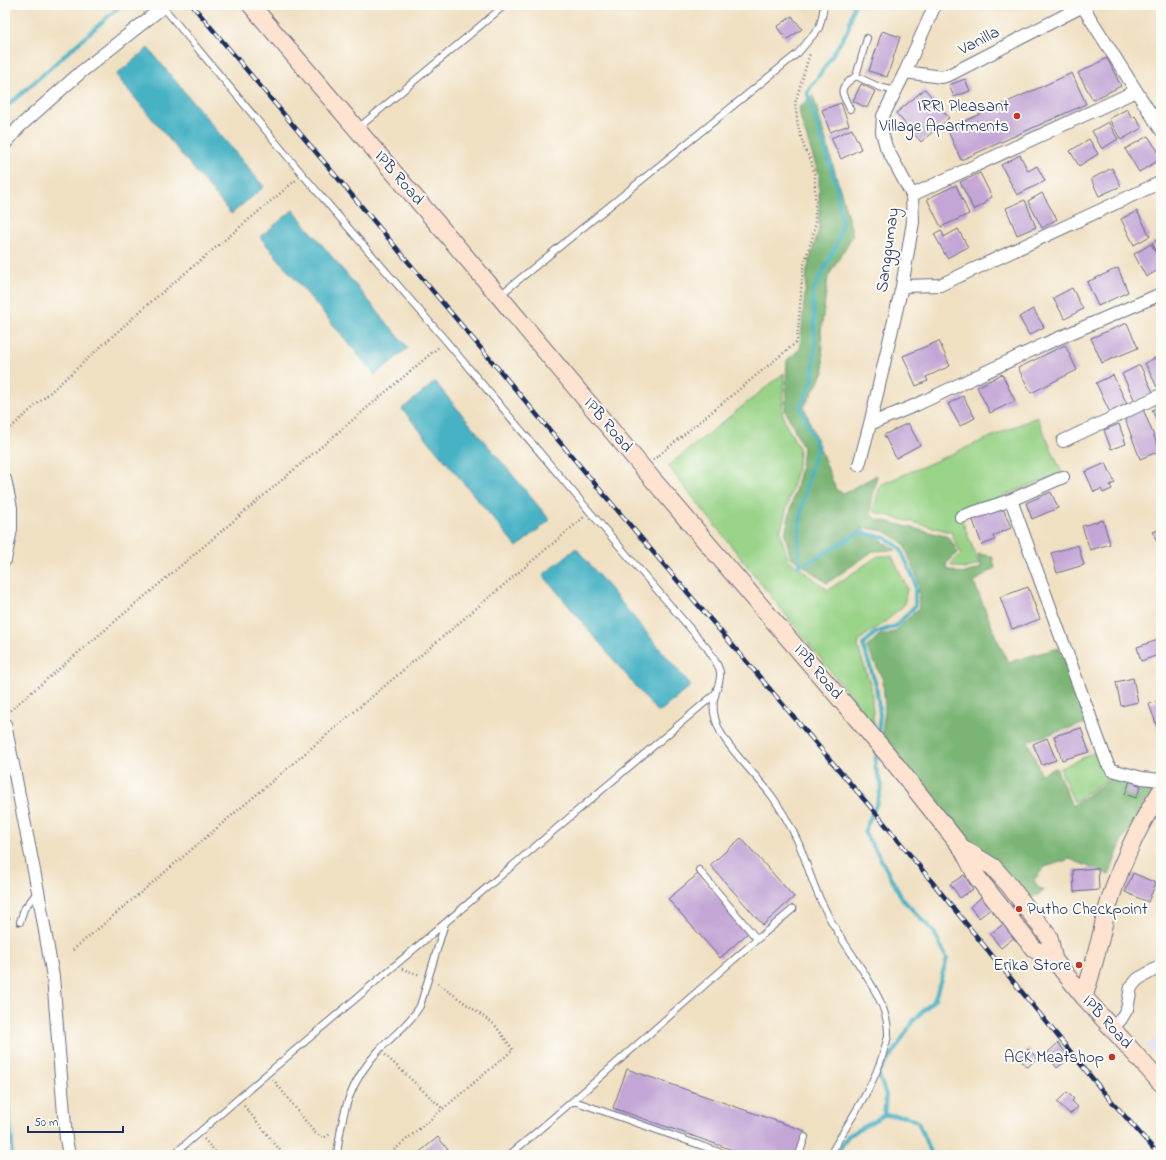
<svg xmlns="http://www.w3.org/2000/svg" width="1166" height="1160" viewBox="0 0 1166 1160" font-family="'Indie Flower',sans-serif">
<rect width="100%" height="100%" fill="#fdfcf7"/>
<filter id="ink" filterUnits="userSpaceOnUse"><feTurbulence type="fractalNoise" baseFrequency=".025" numOctaves="2"/><feDisplacementMap in="SourceGraphic" scale="8" xChannelSelector="R" yChannelSelector="G"/><feConvolveMatrix kernelMatrix="1 2 1 2 8 2 1 2 1" color-interpolation-filters="sRGB"/></filter>
<filter id="wash" filterUnits="userSpaceOnUse"><feTurbulence type="fractalNoise" baseFrequency=".012" numOctaves="4" result="noise"/><feDisplacementMap in="SourceGraphic" scale="16" xChannelSelector="R" yChannelSelector="G"/><feGaussianBlur stdDeviation="0.9" result="paint"/><feColorMatrix in="noise" values="0 0 0 0 0 0 0 0 0 0 0 0 0 0 0 0 0 1.4 0 .05"/><feComposite in="paint" operator="in"/></filter>
<g filter="url(#wash)">
<rect width="100%" height="100%" fill="#f0e0c2"/>
<!-- built -->
<path fill="#d9d7f8" d="M1161,1034V1062L1146,1046Z"/>
<!-- green -->
<path fill="#98d387" stroke="#5a8172" d="M784,373L782,412L786,425L799,448L798,465L780,533L788,559L828,590L878,556H892L907,588L904,605L887,620L859,640L858,647L871,687L874,726L668,466Z
M1037,417L1062,473L959,513L979,564L965,569L950,565L961,554L951,532L873,512L880,485Z
M1096,752L1107,779L1074,802L1060,768Z"/>
<!-- forest -->
<path fill="#7ab574" stroke="#4a7269" d="M813,95L853,235L828,277L821,332L824,372L804,407L836,490L844,493L877,475L870,513L876,519L949,537L958,553L946,564L947,569L962,574L981,568L978,554L992,556L995,568L974,582L996,637L1008,662L1059,648L1089,722L1028,741L1041,774L1056,768L1072,806L1113,777L1134,781L1157,787L1122,841L1109,875L1070,859L1045,867L1034,880L1037,886L1044,891L1029,900L964,843L881,743L885,709L883,680L867,647L878,636L894,632L919,608L918,580L904,544L885,531L860,527L896,550L873,551L827,583L790,556L785,534L801,466L803,447L785,410L787,360L800,349L807,270L819,228V175L801,120L799,107Z"/>
<!-- water -->
<path fill="#46b2c4" stroke="#307091" d="M148,48L264,187L231,214L116,75Z
M293,210L408,348L375,375L260,237Z
M435,382L550,520L517,547L402,409Z
M576,548L691,686L658,713L543,575Z"/>
<g fill="none" stroke-linecap="round" stroke-linejoin="round">
<!-- stream -->
<path stroke="#46b2c4" stroke-width="4" d="M854,5L848,30L823,70L807,92L836,184L842,225L835,248L813,291L815,344L813,379L800,407L817,447C805,485 796,525 799,566L818,557L860,532L886,538L900,548L915,581V606L896,626L875,633L863,645L876,685L880,715L878,736
M5,108L119,7
M877,749L875,767L882,785L877,803L864,832L878,854L903,900L934,932L947,959L935,999L912,1022L896,1049L878,1073L886,1095L884,1115
M5,1078L12,1142V1155
M836,1155L848,1136L884,1115L905,1116L918,1122L931,1155"/>
</g>
<g id="blocks">
<!-- building -->
<path fill="#c3a6d6" d="M792,16L802,29L786,40L777,27Z
M882,31L900,37L887,77L869,71Z
M1107,58L1121,86L1093,100L1078,73Z
M1072,73L1086,104L961,160L947,129Z
M965,79L970,91L954,97L949,85Z
M861,84L875,91L867,108L853,101Z
M925,89L949,118L921,142L896,113Z
M841,103L849,125L830,132L822,110Z
M1127,109L1132,118L1135,116L1142,128L1121,140L1109,119Z
M1108,122L1118,139L1102,149L1092,131Z
M852,129L861,149L841,159L831,138Z
M1148,136L1161,156V159L1139,172L1125,149Z
M1089,139L1098,154L1079,166L1070,151Z
M1020,155L1028,171L1037,166L1045,181L1017,195L1001,165Z
M1112,168L1121,186L1099,196L1091,179Z
M980,173L992,197L985,201L986,203L974,210L960,182Z
M956,185L969,214L941,227L927,199Z
M1042,193L1057,219L1042,228L1028,201Z
M1025,200L1036,227L1017,235L1006,208Z
M1137,211L1150,236L1134,245L1121,219Z
M958,229L968,247L947,258L934,234L941,230L944,237Z
M1161,238V260L1152,243Z
M1151,244L1161,262V276L1158,270L1146,277L1134,254Z
M1118,268L1128,292L1098,306L1087,282Z
M1072,288L1083,309L1065,319L1053,298Z
M1033,309L1044,327L1029,335L1019,317Z
M1127,323L1138,348L1102,363L1091,338Z
M939,341L950,366L926,377L928,381L916,386L903,356Z
M1065,345L1077,370L1031,393L1018,368Z
M1161,355V385L1157,387L1145,363Z
M1140,365L1153,392L1135,401L1122,374Z
M1002,374L1015,401L990,413L977,387Z
M1113,375L1127,404L1110,413L1096,383Z
M963,396L975,418L960,426L948,404Z
M1161,406V429L1152,410Z
M1143,409L1160,451L1140,459L1124,416Z
M908,423L920,445L896,458L884,435Z
M1119,424L1126,444L1111,449L1104,430Z
M1106,463L1115,483L1110,485L1112,489L1103,493L1101,489L1094,492L1085,472Z
M1051,492L1058,508L1032,519L1026,503Z
M1001,503L1011,528L993,536L995,540L982,545L971,515Z
M1103,520L1110,544L1090,550L1082,526Z
M1161,529V540L1157,542L1153,532Z
M1078,545L1084,565L1057,573L1051,553Z
M1028,587L1040,619L1012,629L1000,597Z
M1161,639V654L1141,661L1137,647Z
M1133,678L1138,702L1121,706L1116,682Z
M1161,700V738L1149,704Z
M1081,728L1089,752L1062,760L1054,736Z
M1047,738L1056,760L1042,765L1033,744Z
M1130,781L1141,786L1136,798L1125,794Z
M741,838L794,897L763,925L710,865Z
M1098,868L1099,890L1074,892L1073,870Z
M1133,873L1156,883L1148,902L1125,892Z
M698,874L749,932L720,958L668,899Z
M964,875L973,889L960,898L950,884Z
M986,893L996,905L979,918L970,907Z
M1019,901L1027,912L1020,917L1012,905Z
M1005,923L1016,936L1001,948L990,934Z
M1058,1043L1070,1058L1057,1068L1046,1054Z
M1028,1049L1037,1058L1028,1067L1019,1059Z
M627,1069L805,1131L797,1155H747L613,1108Z
M1067,1092L1074,1099L1072,1101L1078,1107L1070,1114L1057,1102Z
M438,1137L452,1155H416Z"/>
</g>
</g>
<g filter="url(#ink)">
<use href="#blocks" fill-opacity="0" stroke="#666d81" stroke-width="1"/>
<g fill="none" stroke-linecap="round" stroke-linejoin="round">
<!-- lane casing -->
<g stroke="#666d81" stroke-width="8">
<path id="lane" d="M163,7L303,175L446,341L590,512L707,648C712,656 718,663 720,672C721,679 718,686 716,692C711,706 714,720 721,733C735,757 758,776 774,799C786,817 797,837 804,857C810,874 815,890 823,905C831,923 843,941 854,957C869,981 889,1007 888,1036C887,1042 884,1048 883,1054C872,1090 848,1122 830,1155
M856,76L867,38
M850,109C841,91 837,89 856,76L879,87L896,91
M357,129L505,5
M500,295L798,53L819,28L822,17L824,5
M699,870L757,939
M20,922L24,909L38,891
M574,1101L728,1155
M173,1155L268,1073L715,694
M337,1155C342,1112 349,1082 380,1049C394,1035 410,1023 420,1006L445,923
M509,1155C606,1075 697,989 793,909
M799,1155L805,1137"/>
</g>
<!-- street casing -->
<g stroke="#666d81" stroke-width="14">
<path id="street" d="M1083,7L1161,130
M905,72L942,77L951,74L1085,5
M5,144L19,127L81,72L163,7L161,5
M912,195L1136,91
M902,286L940,285L1161,182
M870,424L916,405L1045,344L1161,294
M1063,441L1161,395
M859,465L870,424L902,286L913,222L912,195L886,147L882,132L883,116L905,72L935,5
M5,479L11,508V529L5,560
M1011,500L1107,763L1112,770L1142,778L1161,780
M961,517L1011,500L1063,477
M5,724L38,891L53,977L66,1139L69,1155
M1112,1029L1121,1019L1127,1009L1131,987L1138,979L1161,966"/>
</g>
<!-- secondary casing -->
<g stroke="#666d81" stroke-width="19">
<path id="secondary" d="M251,5L499,296L643,468L888,755L962,848L977,877L1034,949L1054,960L1084,997L1161,1083
M962,848L993,867L1009,885L1049,937L1054,960
M1084,997C1089,980 1094,964 1098,947C1101,937 1103,927 1105,917C1117,873 1136,829 1161,791"/>
</g>
<!-- path -->
<path stroke="#666d81" stroke-width="2.5" stroke-dasharray="1 3" stroke-linecap="butt" d="M5,433L146,306L296,180
M653,460L797,342L803,268L815,228V176L811,160L805,150L798,126L795,103L810,53
M7,713L440,346
M5,918L12,919
M73,950L584,517
M402,969L421,975
M385,1055L443,1109
M273,1079L314,1132L323,1138L331,1134
M244,1106L284,1155
M204,1139L218,1155
M388,1155L513,1050L495,1025L436,982"/>
<!-- lane -->
<use href="#lane" stroke="#fff" stroke-width="6"/>
<!-- street -->
<use href="#street" stroke="#fff" stroke-width="12"/>
<!-- secondary -->
<use href="#secondary" stroke="#fee3d1" stroke-width="17"/>
<!-- rail casing -->
<g stroke="#1b2f5e" stroke-width="4.5">
<path id="rail" d="M192,5L601,491L884,823L1101,1089L1159,1155"/>
</g>
<!-- rail -->
<use href="#rail" stroke="#fdfcf7" stroke-width="3" stroke-dasharray="9" stroke-linecap="butt"/>
</g>
</g>
<!-- markers -->
<g fill="#c8321e" stroke="#fdfcf7" stroke-width="1.5">
<circle cx="1017" cy="116" r="4"/>
<circle cx="1019" cy="909" r="4"/>
<circle cx="1079" cy="965" r="4"/>
<circle cx="1112" cy="1057" r="4"/>
</g>
<g text-anchor="middle" dominant-baseline="central" stroke-width="4" stroke-linejoin="round" paint-order="stroke">
<!-- street labels -->
<g font-size="17" fill="#1b2f5e" stroke="#fdfcf7">
<text transform="translate(979 41) rotate(-27)">Vanilla</text>
<text transform="translate(399 178) rotate(49)">IPB Road</text>
<text transform="translate(888 250) rotate(-82)">Sanggumay</text>
<text transform="translate(608 425) rotate(50)">IPB Road</text>
<text transform="translate(818 672) rotate(50)">IPB Road</text>
<text transform="translate(1107 1022) rotate(48)">IPB Road</text>
</g>
<!-- poi labels -->
<g font-size="17" fill="#1b2f5e" stroke="#fdfcf7" text-anchor="end">
<text x="1009" y="106">IRRI Pleasant<tspan x="1009" dy="20">Village Apartments</tspan></text>
<text x="1027" y="909" text-anchor="start">Putho Checkpoint</text>
<text x="1071" y="965">Erika Store</text>
<text x="1104" y="1057">ACK Meatshop</text>
</g>
</g>
<!-- margin -->
<rect width="1166" height="1160" fill="none" stroke="#fdfcf7" stroke-width="20"/>
<!-- scale -->
<path d="M28 1126v6h95v-6" fill="none" stroke="#1b2f5e" stroke-width="2"/>
<text x="34" y="1126" font-size="12" fill="#1b2f5e" stroke="#fdfcf7" stroke-width="3" paint-order="stroke">50 m</text>
</svg>
